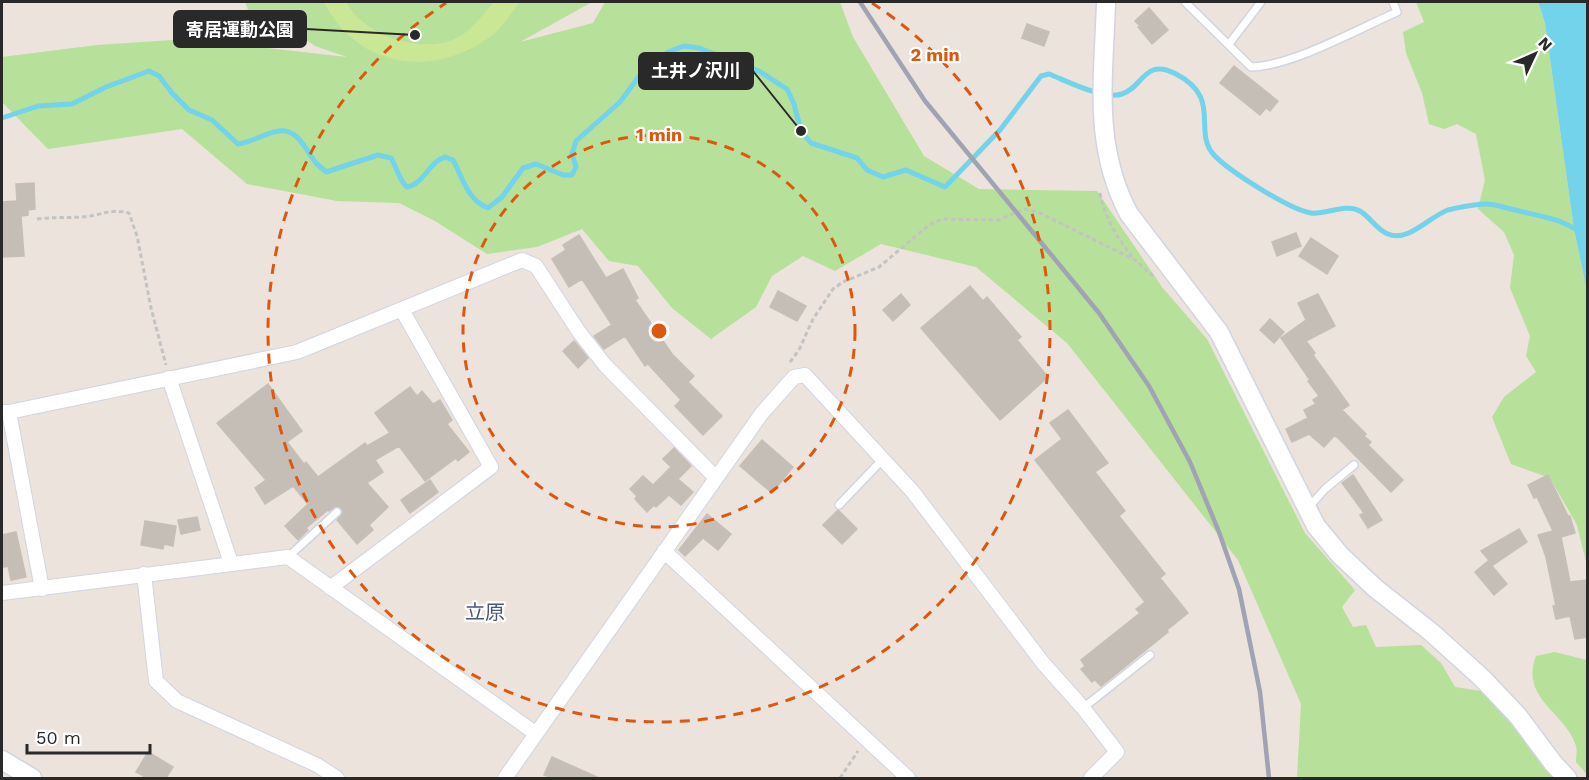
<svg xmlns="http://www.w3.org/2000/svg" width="1589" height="780" viewBox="0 0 1589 780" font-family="'Work Sans','Noto Sans JP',sans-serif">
<rect width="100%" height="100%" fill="#ebe3dc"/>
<!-- green -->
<path fill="#b7e09a" d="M245,2H592L520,42L593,23L605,2H840L853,37L924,156L979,189L1097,191L1162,287L1207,339L1305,533L1355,590L1342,607L1353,627L1366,625L1376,647L1421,645L1441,663L1455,687L1481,691L1511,723L1555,778H1297L1301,704L1238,560L1067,343L976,267L881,244L835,271L803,256L772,276L756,307L711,339L672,308L638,266L609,261L582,229L537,247L487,254L435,221L399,203L337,201L247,184L182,129L48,149L2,102V57L97,45L188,39L347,57L315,46L285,25L252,20Z
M1416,2H1538L1545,23L1574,229L1587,291V566L1577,525L1550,478L1511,464L1492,417L1504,397L1536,372L1526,356L1530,336L1510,288L1514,255L1504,232L1478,209L1485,180L1476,134L1457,124L1444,129L1429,124L1422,93L1406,53L1403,32L1424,22Z
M1555,652L1587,660V775L1576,762C1576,756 1578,750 1575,743C1563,711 1520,698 1536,656Z"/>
<!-- pitch -->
<path fill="#cae796" d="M324,2H346C364,36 423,55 457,38C472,30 483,14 494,2H520C511,13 502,28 490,37C432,79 357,68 324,2Z"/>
<!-- water -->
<path fill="#72d3ea" d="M1538,2H1587V291L1574,229L1545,23Z"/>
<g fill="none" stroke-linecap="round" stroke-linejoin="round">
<!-- stream -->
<path stroke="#72d3ea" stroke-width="5" d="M2,118L38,106L72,104L106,87L149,71L159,76L172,93L189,110L212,120L238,144C253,142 265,133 279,131C298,128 306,151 316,163C319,166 323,169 326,172L378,155L391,158C397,168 399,180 407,187C424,184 429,162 445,157L453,160C463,178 467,200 488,208L502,197L523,168L536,164L563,175H572L576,167L572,154L576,141L620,102L646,67L668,52L684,46L699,48L759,71L787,89L794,104L801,131L811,143L857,158L867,170L883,177L906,170L945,187L1000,130L1041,76L1049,74C1067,81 1103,100 1122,94C1143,88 1144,57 1176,74C1223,98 1192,131 1214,155C1229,171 1290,210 1311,213C1326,215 1345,203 1360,211C1370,217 1377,230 1388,234C1408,243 1430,216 1448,210C1459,207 1473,205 1484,204C1492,203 1502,207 1511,209C1526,213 1544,216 1559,221C1569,225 1578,231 1588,235"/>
</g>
<!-- building -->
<path fill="#c4beb7" stroke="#c6bfb6" stroke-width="1.5" d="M1149,8L1168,30L1152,44L1138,27L1140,26L1135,21Z
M1027,24L1049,32L1044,46L1022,38Z
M1234,66L1278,101L1270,111L1266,108L1260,115L1220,83Z
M34,183L35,209L28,210V215L21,216L24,256L2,257V202L17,201L16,184Z
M1296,233L1301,246L1277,256L1272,242Z
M579,235L606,278L623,269L638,298L635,300L672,354L694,376L688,382L722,416L703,435L675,406L681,400L648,364L645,366L625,336L604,349L594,336L612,325L582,279L569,287L552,259L566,250L563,245Z
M1311,238L1338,256L1327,274L1299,256Z
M970,286L983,301L987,297L1021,337L1017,340L1048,377L1000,420L921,328Z
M778,291L806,306L797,321L770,307Z
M901,294L910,305L893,321L883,310Z
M1318,294L1335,326L1306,341L1315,353L1313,355L1349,405L1342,410L1366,434L1364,436L1371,442L1368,445L1403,480L1391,492L1337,437L1334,436L1324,447L1309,434L1292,442L1286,429L1308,418L1304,410L1316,404L1313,400L1319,396L1308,381L1310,380L1281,338L1306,320L1298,303Z
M1270,319L1284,332L1274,343L1260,330Z
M574,341L588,358L578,368L563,351Z
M268,384L302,431L287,442L304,464L306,462L318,477L365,443L367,446L390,433L375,413L410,387L417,396L422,391L433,404L440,400L452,420L447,424L469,452L458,461L456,458L425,481L399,446L375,460L383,472L367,483L388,507L369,525L373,530L357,544L337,520L343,511L341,508L336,506L329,511L328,510L306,528L308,530L298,540L285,526L308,504L293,486L265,504L255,488L266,480L217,423Z
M1068,410L1108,463L1095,472L1125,511L1119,516L1165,574L1160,578L1188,613L1167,630L1168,632L1101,686L1095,680L1092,682L1081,669L1085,666L1081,660L1140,613L1136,609L1145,602L1035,460L1062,439L1050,423Z
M762,440L793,467L772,493L740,466Z
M674,448L691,466L678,479L693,492L681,505L669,495L656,507L654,505L647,512L635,499L637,496L630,489L643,476L653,485L671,467L663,459Z
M1353,475L1382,520L1368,528L1360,515L1364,513L1342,483Z
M1548,475L1568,516H1570L1575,533L1561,537L1570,582L1587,580V637L1575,639L1570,616L1556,619L1553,606H1556L1546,557L1538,535L1553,531L1537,497L1534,498L1528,485Z
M430,480L438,492L410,513L401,500Z
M838,510L857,529L842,544L823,525Z
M707,514L731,534L718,550L703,538L685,556L679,550Z
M197,517L200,530L181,534L178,520Z
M145,521L176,526L173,546L164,544L163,549L141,545Z
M1519,529L1527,542L1493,565L1481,551Z
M16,532L26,577L11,580L8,566L4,567L2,557V535Z
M1488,561L1507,584L1494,595L1475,572Z
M148,752L173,767L166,778H147L136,772Z
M552,757L599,778H553L544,775Z"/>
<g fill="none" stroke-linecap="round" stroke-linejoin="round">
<!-- lane casing -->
<g stroke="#d1d5e2" stroke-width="10">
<path id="lane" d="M1185,2L1251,67C1292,66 1358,29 1397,12L1393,2
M1229,44L1261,2
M839,505L883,459
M1309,507L1325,489L1354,465
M288,557L337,512
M1083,708L1150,655"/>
</g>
<!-- street casing -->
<g stroke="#d1d5e2" stroke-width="16">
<path id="street" d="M169,378L231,563
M2,412H9L297,352L522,260L536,266L579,332L605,365L715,477
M9,412L42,589
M664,551L908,778
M144,574L156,681L177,701L317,765L337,778
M330,588L491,467L402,310
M2,593L288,557L535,733
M505,778L762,413L794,377L805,375L913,492L1043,663L1083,708L1117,752L1091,778"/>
</g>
<!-- secondary casing -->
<g stroke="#d1d5e2" stroke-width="21">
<path id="secondary" d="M1106,2C1104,76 1092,145 1129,214L1219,332L1316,526L1340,555L1375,588L1431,632L1482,678L1518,716L1553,763L1567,778
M2,760L32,778"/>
</g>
<!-- path -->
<path stroke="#c3c3c3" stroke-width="3" stroke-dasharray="4.5 3" stroke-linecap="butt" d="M1100,193C1104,218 1119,240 1134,259
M37,219C52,217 66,218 81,217C101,216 109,208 129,213L137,236L151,308L166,365
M790,362L799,350L813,319L833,289L843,282L879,267L929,225L942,219L998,220L1025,209L1040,213L1135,260L1153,276
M840,778L858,751"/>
<!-- lane -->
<use href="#lane" stroke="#fff" stroke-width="7"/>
<!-- street -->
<use href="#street" stroke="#fff" stroke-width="14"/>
<!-- secondary -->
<use href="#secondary" stroke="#fff" stroke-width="18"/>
<!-- rail -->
<path stroke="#9fa3b3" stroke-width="4.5" d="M860,2L925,101L1099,313L1149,386L1190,462L1219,532L1239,589L1260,692L1269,778"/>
</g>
<!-- distance rings -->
<g fill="none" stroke="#de570d" stroke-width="3" stroke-dasharray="10 8">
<circle cx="659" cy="331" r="196"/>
<path d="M872 3A391 391 0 1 1 446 3"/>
</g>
<g text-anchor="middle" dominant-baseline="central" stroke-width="4.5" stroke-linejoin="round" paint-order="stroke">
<!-- quarter labels -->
<g font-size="20" fill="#4c5778" stroke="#fff">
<text x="485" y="612">立原</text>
</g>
</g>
<circle cx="659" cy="331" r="9" fill="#de570d" stroke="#fff" stroke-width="3"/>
<g font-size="18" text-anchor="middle" font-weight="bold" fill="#de570d" stroke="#fff" stroke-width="4.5" stroke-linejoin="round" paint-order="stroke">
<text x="935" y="61">2 min</text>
<text x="659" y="141">1 min</text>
</g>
<!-- callouts -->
<path fill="none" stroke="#292929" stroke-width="2" d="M415 35L306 29M801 131L753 71"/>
<g fill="#292929" stroke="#fff" stroke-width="2">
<circle cx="415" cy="35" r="6"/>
<circle cx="801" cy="131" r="6"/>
</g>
<g fill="#292929" stroke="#292929" stroke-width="2">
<rect x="174" y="11" width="132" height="36" rx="6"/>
<rect x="639" y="53" width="114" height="36" rx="6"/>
</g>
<g font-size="18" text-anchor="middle" font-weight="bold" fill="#fff">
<text x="240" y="36">寄居運動公園</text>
<text x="696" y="77">土井ノ沢川</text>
</g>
<!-- border -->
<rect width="1589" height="780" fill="none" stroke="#292929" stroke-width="6"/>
<!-- north arrow -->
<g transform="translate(1535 54) rotate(46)" stroke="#ffffff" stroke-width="4.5" paint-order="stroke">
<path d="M0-4.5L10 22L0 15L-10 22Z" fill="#292929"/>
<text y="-9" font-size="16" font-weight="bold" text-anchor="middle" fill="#292929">N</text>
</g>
<!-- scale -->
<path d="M27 744v9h123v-9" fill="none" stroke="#292929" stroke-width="3"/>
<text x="36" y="744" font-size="18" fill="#292929" stroke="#ffffff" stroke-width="4.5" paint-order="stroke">50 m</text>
</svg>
